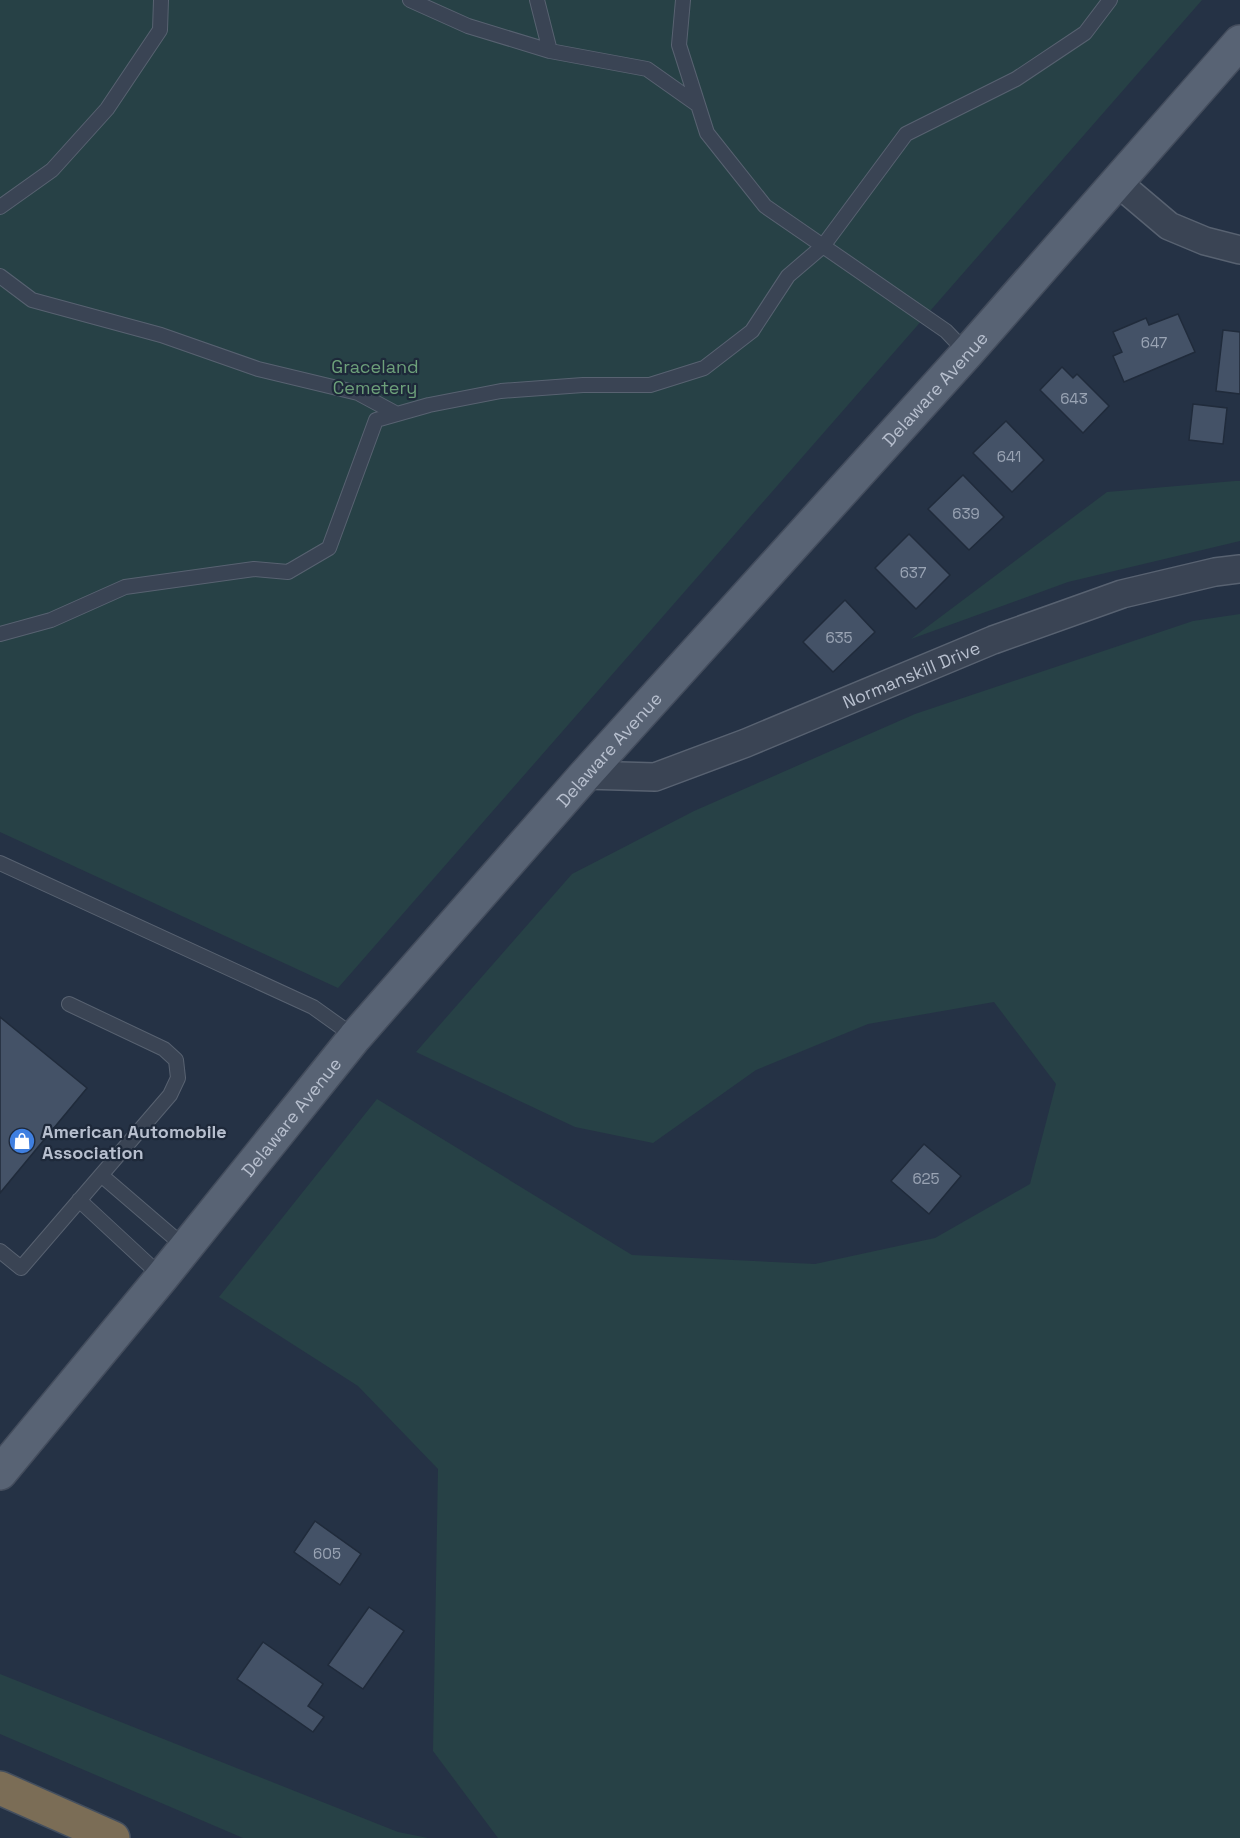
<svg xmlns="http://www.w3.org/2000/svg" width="1240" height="1838" viewBox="0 0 1240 1838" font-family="'Space Grotesk',sans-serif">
<rect width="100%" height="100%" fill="#253245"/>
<!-- green -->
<path fill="#274146" d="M0,0H1202L338,988L0,832Z
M1235,481H1240V541L1068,582L911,639L1107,492Z
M1240,614V1838H498L433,1751L438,1469L358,1386L219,1297L377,1099L632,1255L815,1264L935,1238L1030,1184L1056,1084L994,1002L868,1024L756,1070L653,1143L575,1127L416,1052L572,874L694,811L915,714L1193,621Z
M0,1674L398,1832L428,1838H243L0,1734Z"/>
<!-- building -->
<path fill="#445267" stroke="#202b3b" stroke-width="1.5" d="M1178,314L1195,352L1124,382L1113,356L1122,352L1113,332L1146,318L1149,325Z
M1223,330L1240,332V394L1216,391Z
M1062,367L1073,378L1077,374L1109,406L1083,433L1040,390Z
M1193,404L1227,408L1223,444L1189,440Z
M1006,421L1044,460L1012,492L973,453Z
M963,475L1004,517L969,550L928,509Z
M909,534L950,575L916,609L875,568Z
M845,600L875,632L833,672L803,642Z
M0,1017L87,1088L0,1193Z
M924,1144L961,1176L929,1214L891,1181Z
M315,1521L361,1554L340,1585L294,1552Z
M369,1607L404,1631L363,1689L328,1665Z
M263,1642L323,1684L308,1706L324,1717L313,1732L237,1679Z"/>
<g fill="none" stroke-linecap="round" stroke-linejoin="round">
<!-- service casing -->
<g stroke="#586271" stroke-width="16">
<path id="service" d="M410,0L468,26L550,51L647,69L698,105
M537,0L550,51
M683,0L679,45L707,133L765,206L823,246L906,134L1016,79L1085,33L1110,0
M0,207L52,170L107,109L160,30L161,0
M0,276L32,300L161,335L258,369L358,393L397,414
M0,634L51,620L125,587L254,569L288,572L329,548L376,420L429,405L501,391L583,385H650L704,368L752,331L788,276L823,246L946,331L967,353
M0,863L313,1007L355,1037
M101,1175L186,1248
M79,1200L162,1277
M0,1251L21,1268L170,1095L178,1078L176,1060L164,1049L69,1004"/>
</g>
<!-- minor casing -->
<g stroke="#586271" stroke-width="30">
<g id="minor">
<path d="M1117,182L1169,226L1205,241L1240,250"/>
<path id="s1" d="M585,775L655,777L746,743L993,640L1122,594L1215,572L1240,569"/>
</g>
</g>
<!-- primary casing -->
<g stroke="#444d5d" stroke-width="36">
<g id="primary">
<path id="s2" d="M0,1473L162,1277L355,1037L585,775L967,353L1240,42"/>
</g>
</g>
<!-- motorway casing -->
<g stroke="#444f5e" stroke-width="36">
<path id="motorway" d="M0,1788L113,1838"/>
</g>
<!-- service -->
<use href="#service" stroke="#3a4454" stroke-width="14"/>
<!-- minor -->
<use href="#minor" stroke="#3a4454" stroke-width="27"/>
<!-- primary -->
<use href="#primary" stroke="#586374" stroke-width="33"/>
<!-- motorway -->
<use href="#motorway" stroke="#7b6d56" stroke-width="33"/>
</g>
<!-- icons -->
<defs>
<g id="shop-disc" transform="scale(1.35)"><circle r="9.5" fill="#3f7fe0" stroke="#1e293a"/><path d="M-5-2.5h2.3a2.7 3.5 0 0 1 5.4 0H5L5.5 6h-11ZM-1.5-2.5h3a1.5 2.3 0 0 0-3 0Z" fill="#fff"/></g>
</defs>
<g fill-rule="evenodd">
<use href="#shop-disc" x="22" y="1141"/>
</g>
<g text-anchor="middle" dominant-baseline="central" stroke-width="4.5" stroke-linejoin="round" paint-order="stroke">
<!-- number labels -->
<g font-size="15" fill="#9aa4b4">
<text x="1154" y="342">647</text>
<text x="1074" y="398">643</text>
<text x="1009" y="456">641</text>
<text x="966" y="513">639</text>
<text x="913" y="572">637</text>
<text x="839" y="637">635</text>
<text x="926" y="1178">625</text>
<text x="327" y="1553">605</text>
</g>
<!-- park labels -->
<g font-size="18" fill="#6da07a" stroke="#1e293a">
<text x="375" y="366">Graceland<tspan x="375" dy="21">Cemetery</tspan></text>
</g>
<!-- street labels -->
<g font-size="18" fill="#b7bfce" stroke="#1e293a">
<text stroke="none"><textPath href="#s2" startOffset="1432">Delaware Avenue</textPath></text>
<text stroke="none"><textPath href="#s1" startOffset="346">Normanskill Drive</textPath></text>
<text stroke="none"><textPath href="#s2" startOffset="946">Delaware Avenue</textPath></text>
<text stroke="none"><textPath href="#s2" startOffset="460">Delaware Avenue</textPath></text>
</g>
<!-- poi labels -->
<g font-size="18" font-weight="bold" fill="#b7bfce" stroke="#1e293a" text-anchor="start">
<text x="42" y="1131">American Automobile<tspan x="42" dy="21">Association</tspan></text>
</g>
</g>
</svg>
